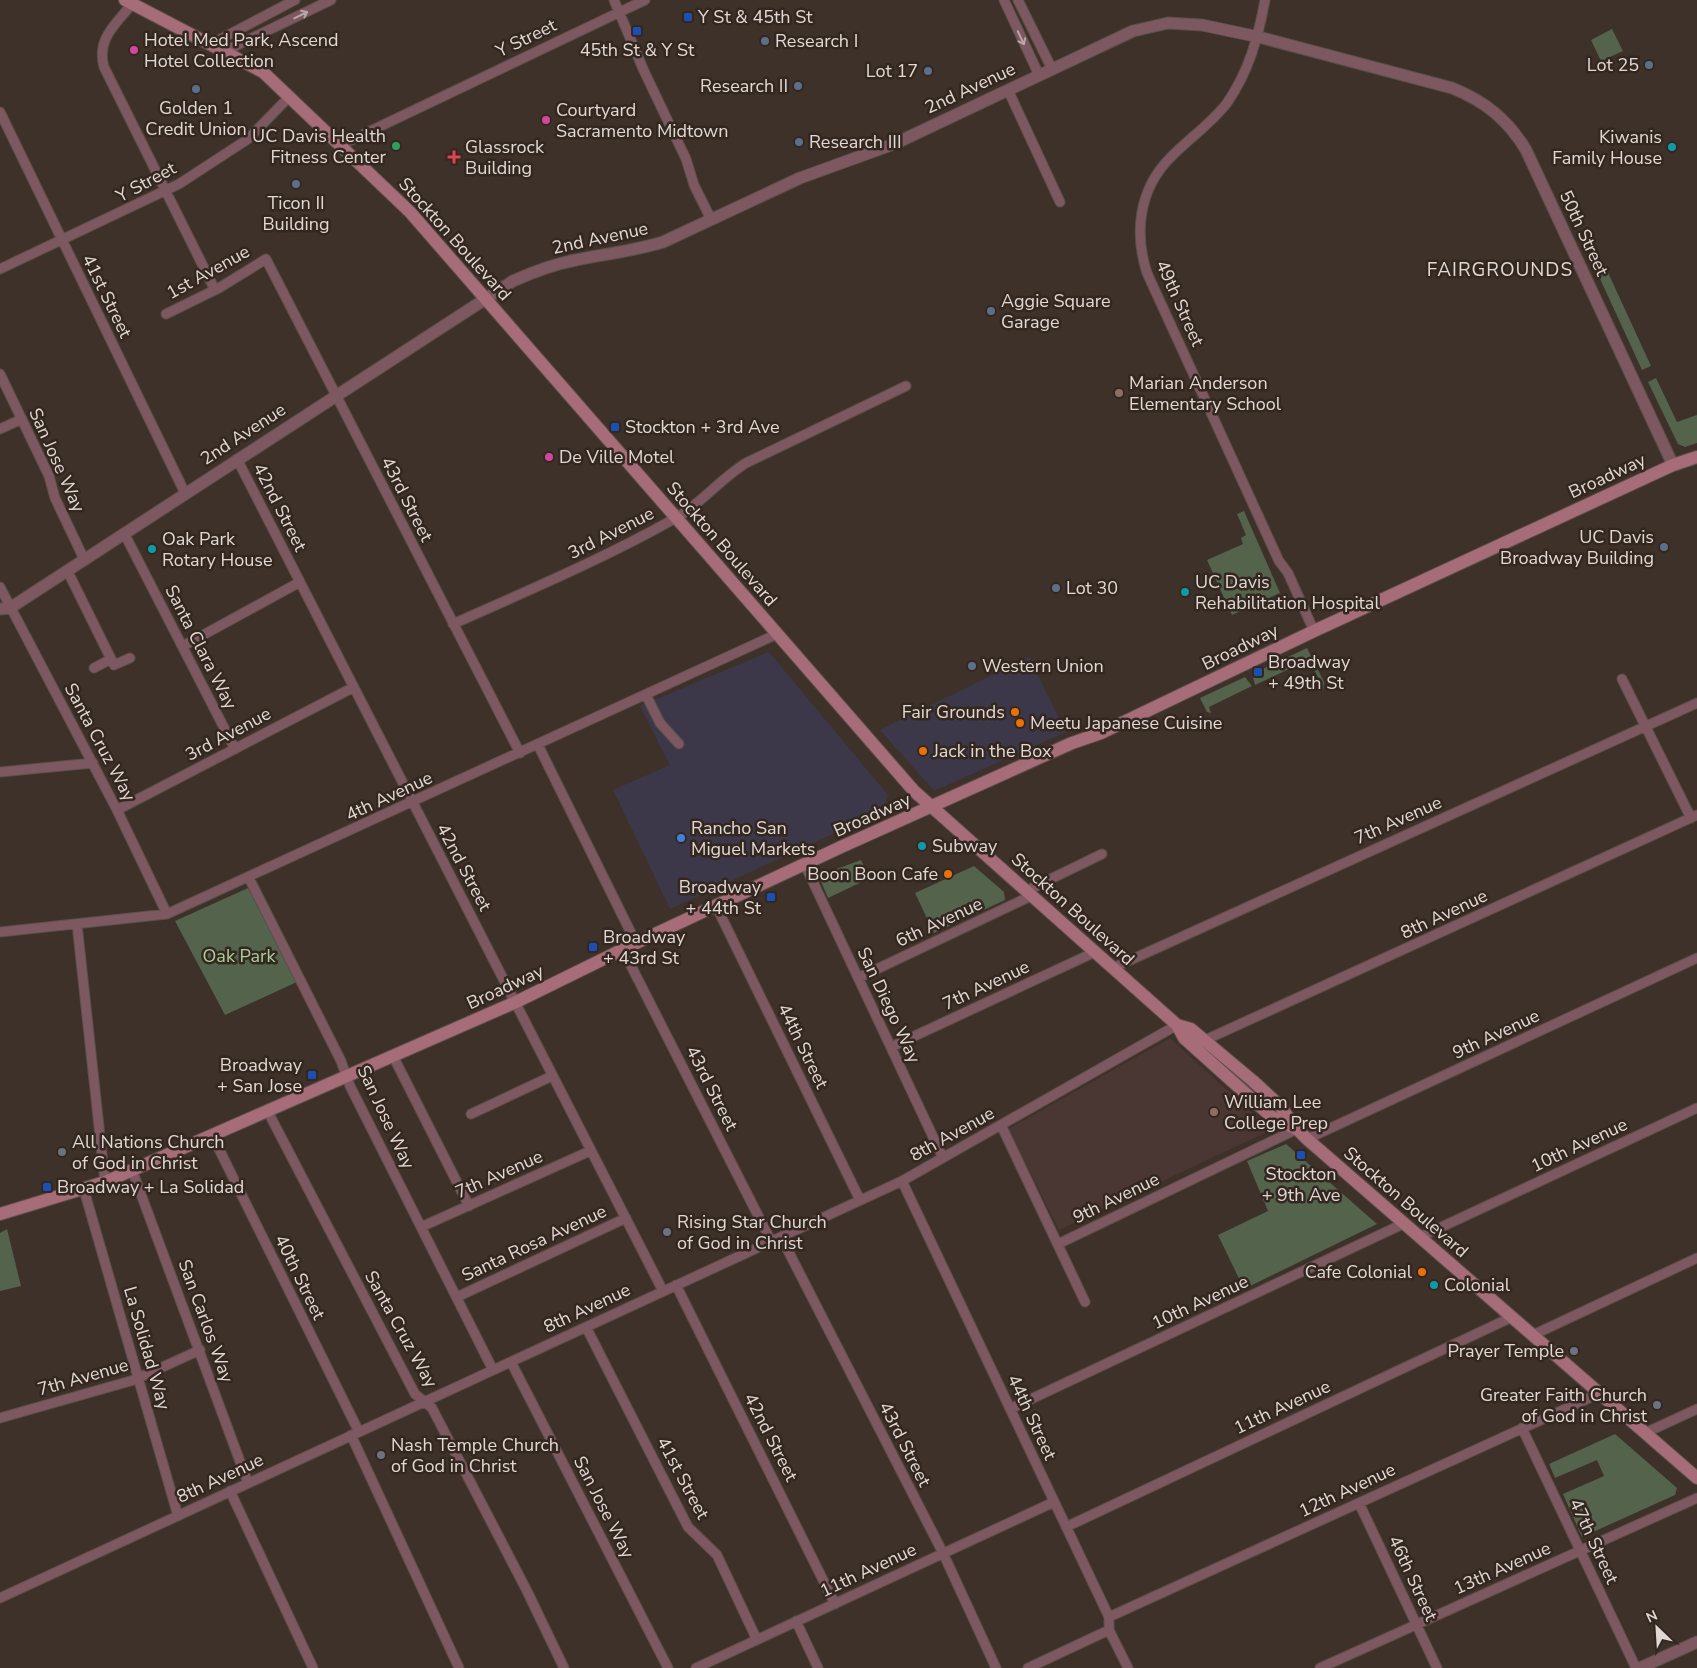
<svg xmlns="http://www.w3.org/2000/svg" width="1697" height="1668" viewBox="0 0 1697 1668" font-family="'Nunito Sans',sans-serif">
<rect width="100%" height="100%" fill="#3d312a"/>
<!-- commercial -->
<path fill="#3d3849" d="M769,652L888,795L884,810L670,909L613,790L670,765L640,706Z
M1029,657L1066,732L934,791L880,730Z"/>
<!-- education -->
<path fill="#4a3632" d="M1170,1038L1271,1130L1059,1230L1008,1129Z"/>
<!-- green -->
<path fill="#53634c" d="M1612,29L1623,51L1601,61L1591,40Z
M1605,266L1651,366L1642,370L1596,270Z
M1656,378L1677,422L1697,415V443L1685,447L1678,444L1648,382Z
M1244,511L1280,593L1232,615L1207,560L1243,544L1241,538L1246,535L1237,514Z
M1307,648L1324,682L1323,690L1319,692L1316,689L1322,686L1313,667L1306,670L1302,663L1255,685L1252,674Z
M1245,677L1252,686L1209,707L1211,713L1207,712L1200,698Z
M861,860L870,878L828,898L820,879L823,874Z
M974,866L1004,892L1005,900L934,933L915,893Z
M248,888L297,982L225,1015L175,921Z
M1286,1144L1377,1224L1244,1289L1218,1235L1268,1211L1247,1161Z
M7,1229L21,1286L0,1291V1233Z
M1615,1434L1677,1488L1675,1495L1582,1537L1563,1494L1604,1476L1597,1460L1555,1478L1549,1464Z"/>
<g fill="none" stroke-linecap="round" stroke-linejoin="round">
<!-- minor casing -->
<g stroke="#5b4f49" stroke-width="11">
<path id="minor" d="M614,0L644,71L686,159L694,185L711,219
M1004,0L1039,75
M1018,0L1052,69
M1265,0C1258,38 1249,71 1227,103C1210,125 1188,139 1169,159C1139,190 1134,233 1147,273L1279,561L1288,573L1314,631
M132,4C116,24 96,39 104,67L215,290
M211,44L295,0
M225,51L331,0
M1008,90L1060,202
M0,112L185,493
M341,145L645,0
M0,269L179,184L248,139L290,96
M166,314L219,288L266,259L520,753
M0,374L49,476L55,498L84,559
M0,429L22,419
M237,459L663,1291
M124,533L235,749
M67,570L114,665L130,658
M0,587L117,810L167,914
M453,624C527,591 603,559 674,519C700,505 720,479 746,463L906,386
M183,646L300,582
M94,668L111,659
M1622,679L1691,818
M646,695L660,723L679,744
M538,745L636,943
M0,772L93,763
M117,810L354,687
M805,865L943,1158
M249,878L341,1061L350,1086L493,1370
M1026,891L1102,854
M716,906L860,1200
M77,924L105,1182
M0,932L167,914L777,634
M623,950L771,1241
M1113,968L1697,703
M858,978L1033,895
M1203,1041L1697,815
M891,1047L1095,952
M393,1056L469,1206
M267,1110L415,1394L432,1408L527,1591L564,1668
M471,1114L552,1076
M1001,1125L1085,1302
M212,1135L359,1432
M1307,1139L1697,958
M132,1170L248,1483
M902,1181L1109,1617V1630L1128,1668
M84,1190L178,1516
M421,1227L590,1151
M781,1237L943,1553L996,1668
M1420,1237L1697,1108
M1058,1244L1297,1129
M676,1285L835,1604
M457,1297L626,1218
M586,1327L688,1527L717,1555L757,1640
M1533,1335L1697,1258
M511,1362L668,1668
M1010,1409L1405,1223
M0,1418L134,1380L200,1350
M1522,1428L1636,1668
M1645,1433L1697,1409
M351,1435L459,1668
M230,1491L313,1668
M1359,1503L1437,1668
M1066,1527L1512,1317
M0,1598L902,1181L1177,1025
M1109,1617L1600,1393
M796,1621L818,1668
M696,1668L1054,1502
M1028,1668L1109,1630
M1320,1668L1697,1498"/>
</g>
<!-- tertiary casing -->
<g stroke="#5b4f49" stroke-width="13">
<path id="tertiary" d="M0,609L10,608L513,281C533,272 554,264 576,260C605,254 634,251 663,242L800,178L894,144L1133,31L1168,23L1202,25L1259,37L1452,88C1485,101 1508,120 1526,150L1673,465
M1640,1668L1697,1642"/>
</g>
<!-- secondary casing -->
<g stroke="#5b4f49" stroke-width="14">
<path id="secondary" d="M125,0L263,72L410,212L914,791L1177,1025L1184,1038L1272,1117L1297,1129
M1177,1025L1191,1029L1253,1081L1279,1105L1297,1129L1307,1139L1697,1478
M0,1214L105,1182L516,1002L636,943L841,847L1072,743L1101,733L1314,631L1673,465L1697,457"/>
</g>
<!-- minor -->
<use href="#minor" stroke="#7e5860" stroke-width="9"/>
<!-- tertiary -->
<use href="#tertiary" stroke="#7e5860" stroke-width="11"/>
<!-- secondary -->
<use href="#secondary" stroke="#a66c78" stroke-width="12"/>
</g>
<!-- one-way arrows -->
<defs><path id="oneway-shaft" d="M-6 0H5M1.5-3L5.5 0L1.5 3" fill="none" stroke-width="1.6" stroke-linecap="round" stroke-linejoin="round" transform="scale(1.25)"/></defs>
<g stroke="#b9a5a6">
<use href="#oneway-shaft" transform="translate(301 15) rotate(-26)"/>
<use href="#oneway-shaft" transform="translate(1021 38) rotate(65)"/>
</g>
<!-- markers -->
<g fill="#1a4fb4" stroke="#332720" stroke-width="2">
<rect x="683" y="12" width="10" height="10" rx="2.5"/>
<rect x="632" y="26" width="10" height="10" rx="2.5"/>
<rect x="610" y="422" width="10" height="10" rx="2.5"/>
<rect x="1253" y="667" width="10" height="10" rx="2.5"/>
<rect x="766" y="892" width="10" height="10" rx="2.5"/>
<rect x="588" y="942" width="10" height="10" rx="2.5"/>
<rect x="307" y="1070" width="10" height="10" rx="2.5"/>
<rect x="1296" y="1150" width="10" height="10" rx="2.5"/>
<rect x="42" y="1182" width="10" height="10" rx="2.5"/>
</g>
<g fill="#5c6f8a" stroke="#332720" stroke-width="2">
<circle cx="765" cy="41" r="5"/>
<circle cx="1649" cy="65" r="5"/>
<circle cx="928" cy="71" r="5"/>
<circle cx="798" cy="86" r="5"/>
<circle cx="196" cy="89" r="5"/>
<circle cx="799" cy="142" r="5"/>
<circle cx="296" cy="184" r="5"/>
<circle cx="991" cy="311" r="5"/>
<circle cx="1664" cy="547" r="5"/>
<circle cx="1056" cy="588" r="5"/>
<circle cx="972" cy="666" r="5"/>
</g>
<g fill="#d1479c" stroke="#332720" stroke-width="2">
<circle cx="134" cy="50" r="5"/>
<circle cx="546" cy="120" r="5"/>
<circle cx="549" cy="457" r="5"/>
</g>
<circle fill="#2e9e5b" stroke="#332720" stroke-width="2" cx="396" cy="146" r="5"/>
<g fill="#0f9aa8" stroke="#332720" stroke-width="2">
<circle cx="1672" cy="147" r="5"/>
<circle cx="152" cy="549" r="5"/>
<circle cx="1185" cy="592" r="5"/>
<circle cx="922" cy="846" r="5"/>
<circle cx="1434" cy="1285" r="5"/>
</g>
<path fill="#e0444e" stroke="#332720" stroke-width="2" d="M451.5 149.5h5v5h5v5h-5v5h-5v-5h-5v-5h5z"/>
<g fill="#8d6e63" stroke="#332720" stroke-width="2">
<circle cx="1119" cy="393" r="5"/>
<circle cx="1214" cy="1112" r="5"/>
</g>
<g fill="#e8710a" stroke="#332720" stroke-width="2">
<circle cx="1015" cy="712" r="5"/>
<circle cx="1020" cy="723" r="5"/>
<circle cx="923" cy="751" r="5"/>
<circle cx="948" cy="874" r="5"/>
<circle cx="1422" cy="1272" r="5"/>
</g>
<circle fill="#3f7fe0" stroke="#332720" stroke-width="2" cx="681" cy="838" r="5"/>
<g fill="#6b7280" stroke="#332720" stroke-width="2">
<circle cx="62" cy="1152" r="5"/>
<circle cx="667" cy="1232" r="5"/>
<circle cx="1574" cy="1351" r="5"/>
<circle cx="1657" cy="1405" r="5"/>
<circle cx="381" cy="1455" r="5"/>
</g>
<g text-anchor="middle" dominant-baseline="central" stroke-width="5" stroke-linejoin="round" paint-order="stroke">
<!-- poi labels -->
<g font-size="18" fill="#e1d8d4" stroke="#332720" text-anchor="start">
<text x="698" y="17">Y St &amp; 45th St</text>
<text x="144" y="40">Hotel Med Park, Ascend<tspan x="144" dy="21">Hotel Collection</tspan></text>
<text x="775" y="41">Research I</text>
<text x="637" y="50" text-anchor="middle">45th St &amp; Y St</text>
<text x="1639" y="65" text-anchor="end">Lot 25</text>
<text x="918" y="71" text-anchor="end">Lot 17</text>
<text x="788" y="86" text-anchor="end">Research II</text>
<text x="196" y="108" text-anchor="middle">Golden 1<tspan x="196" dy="21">Credit Union</tspan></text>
<text x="556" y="110">Courtyard<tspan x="556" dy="21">Sacramento Midtown</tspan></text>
<text x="386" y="136" text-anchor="end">UC Davis Health<tspan x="386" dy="21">Fitness Center</tspan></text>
<text x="1662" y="137" text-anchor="end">Kiwanis<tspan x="1662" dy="21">Family House</tspan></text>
<text x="809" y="142">Research III</text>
<text x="465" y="147">Glassrock<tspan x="465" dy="21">Building</tspan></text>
<text x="296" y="203" text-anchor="middle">Ticon II<tspan x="296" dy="21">Building</tspan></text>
<text x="1001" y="301">Aggie Square<tspan x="1001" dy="21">Garage</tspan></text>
<text x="1129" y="383">Marian Anderson<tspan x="1129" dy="21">Elementary School</tspan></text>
<text x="625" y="427">Stockton + 3rd Ave</text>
<text x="559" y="457">De Ville Motel</text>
<text x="1654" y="537" text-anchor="end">UC Davis<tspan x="1654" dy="21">Broadway Building</tspan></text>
<text x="162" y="539">Oak Park<tspan x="162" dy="21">Rotary House</tspan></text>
<text x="1195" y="582">UC Davis<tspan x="1195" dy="21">Rehabilitation Hospital</tspan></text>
<text x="1066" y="588">Lot 30</text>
<text x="1268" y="662">Broadway<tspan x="1268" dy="21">+ 49th St</tspan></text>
<text x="982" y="666">Western Union</text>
<text x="1005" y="712" text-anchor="end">Fair Grounds</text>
<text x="1030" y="723">Meetu Japanese Cuisine</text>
<text x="933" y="751">Jack in the Box</text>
<text x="691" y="828">Rancho San<tspan x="691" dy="21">Miguel Markets</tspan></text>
<text x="932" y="846">Subway</text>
<text x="938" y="874" text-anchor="end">Boon Boon Cafe</text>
<text x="761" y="887" text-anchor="end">Broadway<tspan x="761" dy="21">+ 44th St</tspan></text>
<text x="603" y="937">Broadway<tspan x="603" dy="21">+ 43rd St</tspan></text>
<text x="302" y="1065" text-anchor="end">Broadway<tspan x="302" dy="21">+ San Jose</tspan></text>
<text x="1224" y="1102">William Lee<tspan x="1224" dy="21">College Prep</tspan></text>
<text x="72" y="1142">All Nations Church<tspan x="72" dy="21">of God in Christ</tspan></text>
<text x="1301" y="1174" text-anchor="middle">Stockton<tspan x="1301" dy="21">+ 9th Ave</tspan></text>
<text x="57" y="1187">Broadway + La Solidad</text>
<text x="677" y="1222">Rising Star Church<tspan x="677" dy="21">of God in Christ</tspan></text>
<text x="1412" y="1272" text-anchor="end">Cafe Colonial</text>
<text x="1444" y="1285">Colonial</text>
<text x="1564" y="1351" text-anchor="end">Prayer Temple</text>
<text x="1647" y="1395" text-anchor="end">Greater Faith Church<tspan x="1647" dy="21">of God in Christ</tspan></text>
<text x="391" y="1445">Nash Temple Church<tspan x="391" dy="21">of God in Christ</tspan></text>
</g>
<!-- street labels -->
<g font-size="18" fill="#e1d8d4" stroke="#332720">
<text transform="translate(526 38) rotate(-26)">Y Street</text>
<text transform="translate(970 88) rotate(-25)">2nd Avenue</text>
<text transform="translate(146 182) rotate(-28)">Y Street</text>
<text transform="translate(1584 233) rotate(65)">50th Street</text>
<text transform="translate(600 238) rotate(-12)">2nd Avenue</text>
<text transform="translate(455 239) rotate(48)">Stockton Boulevard</text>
<text transform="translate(208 272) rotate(-29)">1st Avenue</text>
<text transform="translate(107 296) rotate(64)">41st Street</text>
<text transform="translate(1180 303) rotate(66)">49th Street</text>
<text transform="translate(243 434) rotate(-33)">2nd Avenue</text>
<text transform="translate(57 460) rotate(66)">San Jose Way</text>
<text transform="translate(1607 476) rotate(-25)">Broadway</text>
<text transform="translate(407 499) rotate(63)">43rd Street</text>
<text transform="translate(280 507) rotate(63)">42nd Street</text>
<text transform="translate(611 533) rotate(-27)">3rd Avenue</text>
<text transform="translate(722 544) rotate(49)">Stockton Boulevard</text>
<text transform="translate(201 647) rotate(63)">Santa Clara Way</text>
<text transform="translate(1240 647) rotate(-26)">Broadway</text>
<text transform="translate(228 734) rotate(-28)">3rd Avenue</text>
<text transform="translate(100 742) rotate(62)">Santa Cruz Way</text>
<text transform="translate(389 796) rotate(-25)">4th Avenue</text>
<text transform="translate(872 815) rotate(-24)">Broadway</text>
<text transform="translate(1398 820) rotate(-24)">7th Avenue</text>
<text transform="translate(464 867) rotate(62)">42nd Street</text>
<text transform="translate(1073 909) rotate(42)">Stockton Boulevard</text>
<text transform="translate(1444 914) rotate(-25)">8th Avenue</text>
<text transform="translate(939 922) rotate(-25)">6th Avenue</text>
<text transform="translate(986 985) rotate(-25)">7th Avenue</text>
<text transform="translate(505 987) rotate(-25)">Broadway</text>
<text transform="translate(889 1005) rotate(65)">San Diego Way</text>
<text transform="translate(1496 1034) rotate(-25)">9th Avenue</text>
<text transform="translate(803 1046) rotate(64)">44th Street</text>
<text transform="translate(712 1088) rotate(63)">43rd Street</text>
<text transform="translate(386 1117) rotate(65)">San Jose Way</text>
<text transform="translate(952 1134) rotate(-29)">8th Avenue</text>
<text transform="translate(1579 1145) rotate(-25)">10th Avenue</text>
<text transform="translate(499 1174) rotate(-24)">7th Avenue</text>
<text transform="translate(1116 1198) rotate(-26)">9th Avenue</text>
<text transform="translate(1406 1202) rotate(41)">Stockton Boulevard</text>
<text transform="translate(534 1243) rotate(-25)">Santa Rosa Avenue</text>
<text transform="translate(300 1277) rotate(64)">40th Street</text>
<text transform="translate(1200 1302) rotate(-25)">10th Avenue</text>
<text transform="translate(587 1308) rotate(-25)">8th Avenue</text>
<text transform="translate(206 1321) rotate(70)">San Carlos Way</text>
<text transform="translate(401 1329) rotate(61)">Santa Cruz Way</text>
<text transform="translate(147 1348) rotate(74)">La Solidad Way</text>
<text transform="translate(83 1377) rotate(-16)">7th Avenue</text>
<text transform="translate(1282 1407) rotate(-25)">11th Avenue</text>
<text transform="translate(1032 1417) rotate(65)">44th Street</text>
<text transform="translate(771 1437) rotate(63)">42nd Street</text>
<text transform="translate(905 1444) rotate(63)">43rd Street</text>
<text transform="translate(220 1478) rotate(-25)">8th Avenue</text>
<text transform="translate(683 1478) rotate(62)">41st Street</text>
<text transform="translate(1347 1490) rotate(-25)">12th Avenue</text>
<text transform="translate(604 1507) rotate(63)">San Jose Way</text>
<text transform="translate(1594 1541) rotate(65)">47th Street</text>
<text transform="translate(1502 1568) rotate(-24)">13th Avenue</text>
<text transform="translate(868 1570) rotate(-25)">11th Avenue</text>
<text transform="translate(1413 1578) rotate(65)">46th Street</text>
</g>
<!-- park labels -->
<g font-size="18" fill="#acd09b" stroke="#332720">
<text x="239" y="956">Oak Park</text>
</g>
<!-- neighbourhood labels -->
<g font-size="19" letter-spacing="1" fill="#e1d8d4" stroke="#332720">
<text x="1500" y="270">FAIRGROUNDS</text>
</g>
</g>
<!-- north arrow -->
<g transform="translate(1657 1628) rotate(335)" stroke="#332720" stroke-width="4" paint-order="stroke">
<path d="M0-4L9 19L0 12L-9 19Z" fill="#e1d8d4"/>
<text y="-8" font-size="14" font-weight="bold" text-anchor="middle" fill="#e1d8d4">N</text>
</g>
</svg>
